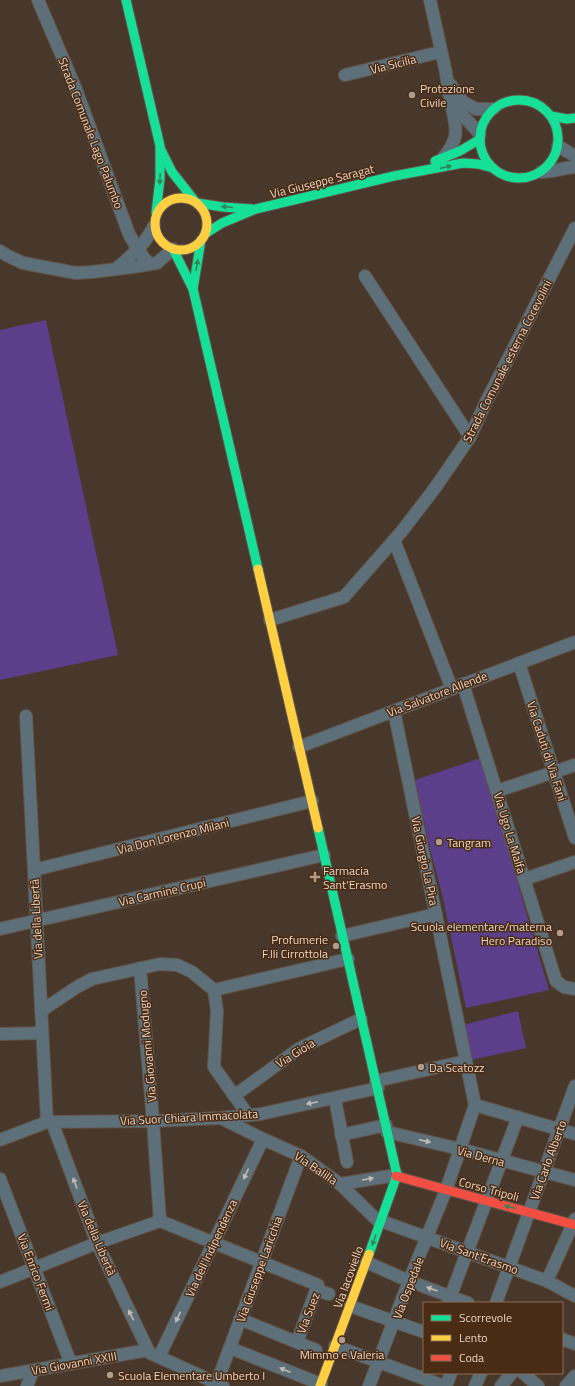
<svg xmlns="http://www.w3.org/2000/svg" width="575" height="1386" font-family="'Titillium Web',sans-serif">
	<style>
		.green { fill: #5c3f8b }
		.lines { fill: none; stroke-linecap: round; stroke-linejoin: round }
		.street-casing { stroke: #625449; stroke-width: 14 }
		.fast-casing { stroke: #625449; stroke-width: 11 }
		.slow-casing { stroke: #625449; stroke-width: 11 }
		.jam-casing { stroke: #625449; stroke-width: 11 }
		.street { stroke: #5d6f78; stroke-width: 12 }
		.fast { stroke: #16e098; stroke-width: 9 }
		.slow { stroke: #ffcf43; stroke-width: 9 }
		.jam { stroke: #f24e42; stroke-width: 9 }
		.oneway { fill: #308656 }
		.oneway2 { fill: #c4bab2 }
		.poi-dot { fill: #af9c8f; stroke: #4a2b13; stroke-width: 1.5 }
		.labels { text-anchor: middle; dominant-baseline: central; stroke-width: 3; stroke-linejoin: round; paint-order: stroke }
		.street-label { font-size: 12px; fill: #e7d3c5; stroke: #4a2b13 }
		.poi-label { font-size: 12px; fill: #e7d3c5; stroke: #4a2b13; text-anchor: start }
	</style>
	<rect width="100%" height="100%" fill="#48372b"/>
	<g class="green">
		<polygon points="46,320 118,655 0,680 0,330"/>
		<polygon points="481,758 549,990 466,1008 442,894 431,853 415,780"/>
		<polygon points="518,1011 526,1048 471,1060 463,1025"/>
	</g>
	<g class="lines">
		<defs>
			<g id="street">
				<polyline points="38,0 75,87 129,234 138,250 149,264"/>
				<polyline points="430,0 446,73 449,94 456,108 480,134"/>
				<polyline points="345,75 440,52"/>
				<polyline points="451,85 463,102 476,109 493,109"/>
				<polyline points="558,146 575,156"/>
				<path d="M443,158C461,137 456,128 451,103"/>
				<path d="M541,172C553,172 563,168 575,167"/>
				<polyline points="0,251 8,256 23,263 76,273 92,272 133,267 157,263 173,249"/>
				<path d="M116,269C133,254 144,246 154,226"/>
				<polyline points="365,276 470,437"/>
				<polyline points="394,540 452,689"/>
				<polyline points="270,620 344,597 402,531 435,488 470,437 485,404 575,228"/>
				<polyline points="519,663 575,838"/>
				<polyline points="463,684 556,981 564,987 575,989"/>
				<polyline points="394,711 475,1105"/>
				<polyline points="26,716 47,1122"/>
				<polyline points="299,747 575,642"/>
				<polyline points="497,791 575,765"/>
				<polyline points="34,870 312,801"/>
				<polyline points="525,879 575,862"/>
				<polyline points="0,929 324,855"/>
				<polyline points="342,936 436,914"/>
				<polyline points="140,968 153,1121 160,1221"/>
				<polyline points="214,990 348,959"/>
				<polyline points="41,1011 77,987 92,979 160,964 177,965 192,972 214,990 217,1011 214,1067 248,1115"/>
				<polyline points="0,1034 42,1033"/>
				<polyline points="376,1081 466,1061"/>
				<polyline points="234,1096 300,1048 361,1019"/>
				<polyline points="335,1099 347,1162"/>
				<polyline points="475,1105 575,1134"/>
				<polyline points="221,1118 263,1139 301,1156 340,1184 380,1223"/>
				<polyline points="52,1122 97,1243 148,1350 150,1353 223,1386"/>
				<polyline points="387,1132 460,1149 575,1180"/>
				<polyline points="341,1135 386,1125"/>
				<polyline points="0,1140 47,1122 153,1121 220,1118 261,1114 378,1088"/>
				<polyline points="0,1179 71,1364"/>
				<polyline points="340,1184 397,1175"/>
				<polyline points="160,1221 318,1285 297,1342"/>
				<polyline points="381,1221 547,1281 575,1296"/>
				<polyline points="366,1262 409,1281 468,1303"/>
				<polyline points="547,1281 575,1219"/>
				<polyline points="0,1282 97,1243 160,1221"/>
				<polyline points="316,1290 329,1294"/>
				<polyline points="448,1303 518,1117"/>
				<polyline points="496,1303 575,1086"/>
				<polyline points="350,1306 424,1332"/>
				<polyline points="240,1319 316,1350"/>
				<polyline points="562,1339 575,1344"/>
				<polyline points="335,1346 444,1386"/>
				<polyline points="230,1348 321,1384"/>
				<polyline points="159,1357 263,1139"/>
				<polyline points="523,1373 538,1386"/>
				<polyline points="0,1376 148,1350"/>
				<polyline points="217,1382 301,1156"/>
				<polyline points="27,1386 33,1371"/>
				<polyline points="369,1386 409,1281 446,1190 475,1105"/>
				<polyline points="446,1386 451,1373"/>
				<polyline points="475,1386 481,1373"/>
				<polyline points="501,1386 512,1373"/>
				<polyline points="566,1386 575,1376"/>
			</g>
			<g id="fast">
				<polyline points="126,0 160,146 160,179 156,213"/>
				<circle cx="519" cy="139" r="39"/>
				<polyline points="551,116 567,119 575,118"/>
				<polyline points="161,150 172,172 194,200"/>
				<polyline points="435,161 460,151 480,139"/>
				<polyline points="197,203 223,207 252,209"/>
				<polyline points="205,234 222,223 256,209 394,176 463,163 478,164 493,168"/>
				<polyline points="173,249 193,289 258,569"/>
				<polyline points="193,289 201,240"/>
				<polyline points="318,828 397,1175 369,1254"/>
			</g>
			<g id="slow">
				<circle cx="181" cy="224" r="26"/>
				<polyline points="258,569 318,828"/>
				<polyline points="320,1386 369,1254"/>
			</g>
			<polyline id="jam" points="396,1176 575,1225"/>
		</defs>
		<use href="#street" class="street-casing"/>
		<use href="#fast" class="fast-casing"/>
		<use href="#slow" class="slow-casing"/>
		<use href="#jam" class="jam-casing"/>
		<use href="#street" class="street"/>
		<use href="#fast" class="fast"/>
		<use href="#slow" class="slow"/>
		<use href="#jam" class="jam"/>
	</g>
	<defs><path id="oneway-solid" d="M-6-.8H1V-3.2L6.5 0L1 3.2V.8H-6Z"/></defs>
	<g class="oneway">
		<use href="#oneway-solid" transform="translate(446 167) rotate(-13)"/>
		<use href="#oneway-solid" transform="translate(160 179) rotate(93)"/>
		<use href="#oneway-solid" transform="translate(227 207) rotate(-175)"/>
		<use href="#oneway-solid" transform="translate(197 265) rotate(-80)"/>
		<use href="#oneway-solid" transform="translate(510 1207) rotate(-165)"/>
		<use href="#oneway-solid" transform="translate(374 1240) rotate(109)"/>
	</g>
	<g class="oneway2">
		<use href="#oneway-solid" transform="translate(312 1103) rotate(168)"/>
		<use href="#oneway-solid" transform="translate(425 1141) rotate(13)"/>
		<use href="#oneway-solid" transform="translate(246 1174) rotate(115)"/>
		<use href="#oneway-solid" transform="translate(368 1179) rotate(-10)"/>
		<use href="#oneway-solid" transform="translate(75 1183) rotate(-110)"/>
		<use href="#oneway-solid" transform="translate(432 1289) rotate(-160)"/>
		<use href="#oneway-solid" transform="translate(131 1315) rotate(-116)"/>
		<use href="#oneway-solid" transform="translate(178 1317) rotate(115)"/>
		<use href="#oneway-solid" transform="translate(285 1370) rotate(-158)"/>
	</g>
	<g class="poi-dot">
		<circle cx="412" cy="95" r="4"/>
		<circle cx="439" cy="842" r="4"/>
		<path d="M313 871h4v4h4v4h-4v4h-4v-4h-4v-4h4z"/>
		<circle cx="560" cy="933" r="4"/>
		<circle cx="336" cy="946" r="4"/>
		<circle cx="421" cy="1067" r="4"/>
		<circle cx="342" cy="1340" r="4"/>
		<circle cx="110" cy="1375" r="4"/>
	</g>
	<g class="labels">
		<g class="street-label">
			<text transform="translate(393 64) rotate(-14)">Via Sicilia</text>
			<text transform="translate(91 133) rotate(69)">Strada Comunale Lago Palumbo</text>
			<text transform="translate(322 181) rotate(-14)">Via Giuseppe Saragat</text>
			<text transform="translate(507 361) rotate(-63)">Strada Comunale esterna Cocevolini</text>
			<text transform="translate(437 694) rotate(-21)">Via Salvatore Allende</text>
			<text transform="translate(547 751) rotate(72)">Via Caduti di Via Fani</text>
			<text transform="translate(510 833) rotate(73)">Via Ugo La Malfa</text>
			<text transform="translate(173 836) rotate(-14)">Via Don Lorenzo Milani</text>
			<text transform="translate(425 861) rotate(78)">Via Giorgio La Pira</text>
			<text transform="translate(162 892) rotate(-13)">Via Carmine Crupi</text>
			<text transform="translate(36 919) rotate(-93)">Via della Libertà</text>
			<text transform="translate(147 1046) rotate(-95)">Via Giovanni Modugno</text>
			<text transform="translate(295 1053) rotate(-32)">Via Gioia</text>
			<text transform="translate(189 1117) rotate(-3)">Via Suor Chiara Immacolata</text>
			<text transform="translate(481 1156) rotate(15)">Via Derna</text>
			<text transform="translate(548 1160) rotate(-70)">Via Carlo Alberto</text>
			<text transform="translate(316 1168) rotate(34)">Via Balilla</text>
			<text transform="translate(489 1189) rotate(15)">Corso Tripoli</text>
			<text transform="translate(97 1238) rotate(67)">Via della Libertà</text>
			<text transform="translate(211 1248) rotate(-65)">Via dell'Indipendenza</text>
			<text transform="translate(479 1256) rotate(20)">Via Sant'Erasmo</text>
			<text transform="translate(259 1269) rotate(-70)">Via Giuseppe Laricchia</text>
			<text transform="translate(36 1272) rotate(69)">Via Enrico Fermi</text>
			<text transform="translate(348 1277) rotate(-70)">Via Iacoviello</text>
			<text transform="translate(408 1288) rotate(-69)">Via Ospedale</text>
			<text transform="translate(308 1313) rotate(-69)">Via Suez</text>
			<text transform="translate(74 1363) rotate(-10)">Via Giovanni XXIII</text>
		</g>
		<g class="poi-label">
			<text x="420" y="88">Protezione<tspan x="420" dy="14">Civile</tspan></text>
			<text x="447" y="842">Tangram</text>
			<text x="323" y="870">Farmacia<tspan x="323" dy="14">Sant'Erasmo</tspan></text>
			<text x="552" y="926" text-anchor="end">Scuola elementare/materna<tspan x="552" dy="14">Hero Paradiso</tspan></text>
			<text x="328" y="939" text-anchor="end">Profumerie<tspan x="328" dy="14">F.lli Cirrottola</tspan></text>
			<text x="429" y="1067">Da Scatozz</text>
			<text x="342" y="1354" text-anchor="middle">Mimmo e Valeria</text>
			<text x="118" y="1375">Scuola Elementare Umberto I</text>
		</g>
	</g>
	<rect x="423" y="1302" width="140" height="72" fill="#4a2b13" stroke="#896e5a"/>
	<rect x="431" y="1315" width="20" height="6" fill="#16e098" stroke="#896e5a"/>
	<text x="459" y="1322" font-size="12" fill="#e7d3c5">Scorrevole</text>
	<rect x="431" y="1335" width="20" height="6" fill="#ffcf43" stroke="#896e5a"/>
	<text x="459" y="1342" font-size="12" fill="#e7d3c5">Lento</text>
	<rect x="431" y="1355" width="20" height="6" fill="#f24e42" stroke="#896e5a"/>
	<text x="459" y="1362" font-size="12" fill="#e7d3c5">Coda</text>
</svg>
